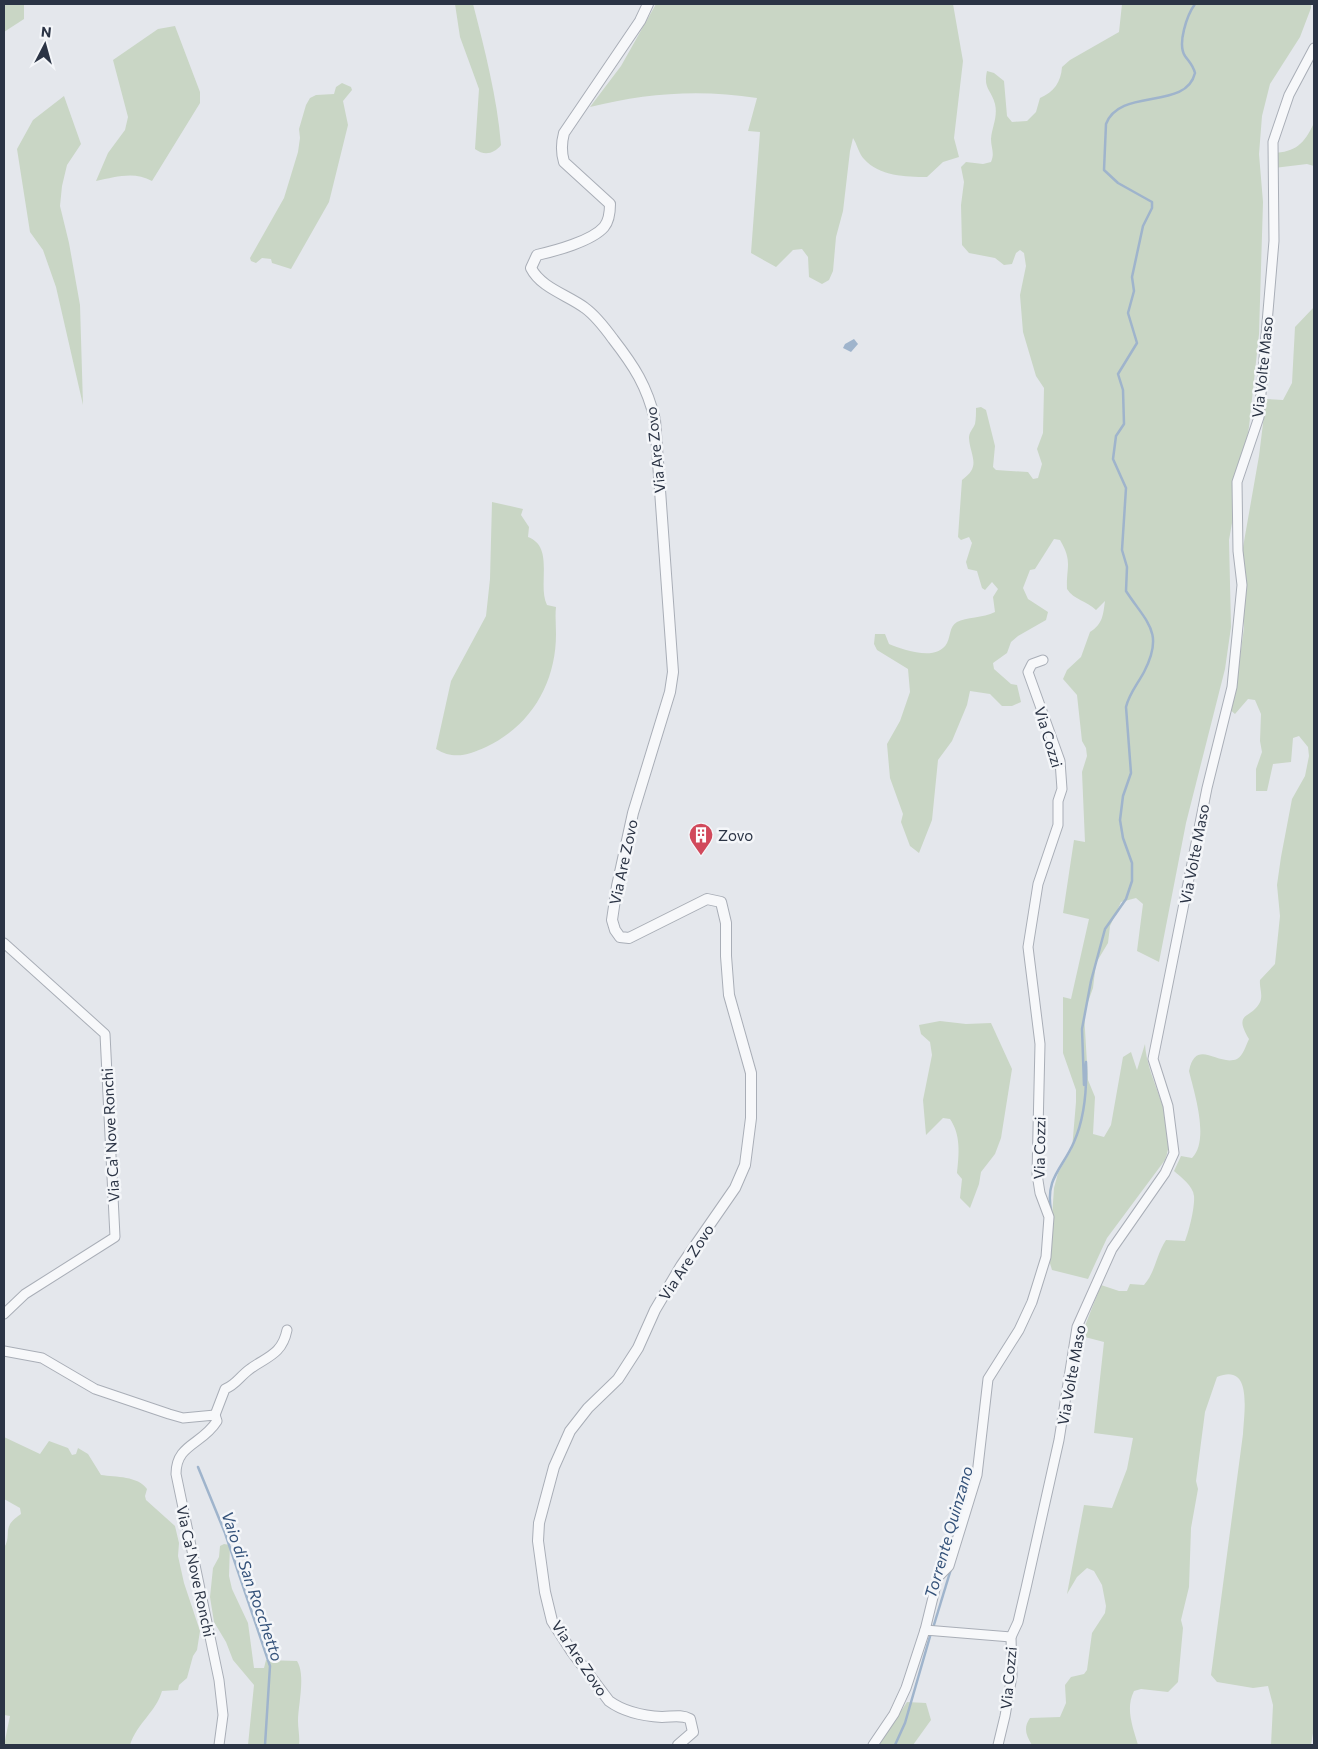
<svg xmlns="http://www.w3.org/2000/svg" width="1318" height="1749" font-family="Commissioner,sans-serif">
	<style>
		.green { fill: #c9d6c5 }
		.water { fill: #9fb4cc }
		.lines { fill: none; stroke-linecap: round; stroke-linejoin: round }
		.stream { stroke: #9fb4cc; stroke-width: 2.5 }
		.minor-casing { stroke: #a9aeb7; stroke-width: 11 }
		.tertiary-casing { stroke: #a9aeb7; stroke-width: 12 }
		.minor { stroke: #f7f8fa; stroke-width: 9 }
		.tertiary { stroke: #f7f8fa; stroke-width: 10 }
		.labels { text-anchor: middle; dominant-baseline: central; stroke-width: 5; stroke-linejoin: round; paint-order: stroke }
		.street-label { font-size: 15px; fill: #2b3445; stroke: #f4f6f9 }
		.poi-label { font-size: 15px; fill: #2b3445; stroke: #f4f6f9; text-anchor: start }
		.water-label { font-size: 16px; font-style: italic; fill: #34527a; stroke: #f4f6f9 }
	</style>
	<rect width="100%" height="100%" fill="#e4e7ec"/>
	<g class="green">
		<polygon points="4,4 24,4 24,19 4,32"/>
		<path d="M455,4H473C485,51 497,97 501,145C494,154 484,156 475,149L479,89L460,37Z"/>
		<path d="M656,4H953L963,61L954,138L959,157L943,162L927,177C906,177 879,176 864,159C859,154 857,144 853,138L850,151L843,211L836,237L833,271L829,280L822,284L809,277L808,257L802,249L793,250L776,267L751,253L760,132L748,131L757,98C700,89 645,93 590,107L621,66Z"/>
		<path d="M1122,4H1311V8L1300,37L1270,84L1262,116L1259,154L1263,202L1259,334L1249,427L1229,540L1231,627L1225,669L1186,823L1159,962L1137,951L1143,904L1136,898L1121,902L1110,926L1108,943L1096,963L1093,988L1084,1013L1088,1080L1095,1097L1093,1134L1104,1137L1111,1125L1123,1057L1131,1052L1137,1070L1145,1044C1147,1082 1180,1122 1165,1160L1107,1238L1088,1279L1052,1270L1049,1260L1054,1188L1058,1173L1072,1149L1076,1102V1090L1063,1053V997L1071,999L1089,919L1063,913L1074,840L1085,842L1082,772L1087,756L1086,748L1082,741L1077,695L1063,679L1067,670L1081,657L1090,632C1103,624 1103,615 1105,601L1096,610C1087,601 1074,600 1067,589C1066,567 1073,562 1060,540L1054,539L1035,569L1030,570L1023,588L1028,599L1048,612L1046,620L1018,636L1011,642L1007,653L993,663L994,669L1011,684L1017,685L1021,702L1012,706H1002L990,694L970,691L967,705L952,741L938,760L932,820L919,853L910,846L901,822L903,814L890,778L887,744L900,721L910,692L908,669L877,650L874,644L875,634H885L889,644C904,650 937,662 947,643C951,635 949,627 957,622C966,617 983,618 995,612L993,597L998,589L992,582L985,590L982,588L977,571L968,569L966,562L972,543L969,537L961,540L958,537L962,480C982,466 970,456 969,438C969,432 973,429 975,424C976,419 976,413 976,408L981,407L986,410L995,446L993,467L996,470L1028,472L1033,479L1038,478L1042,464L1037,449L1043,433L1044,388L1036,376L1023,332L1020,295L1026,266L1024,253L1020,250L1016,253L1012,264L1004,265L995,258L969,253L962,245L961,205L964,182L961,167L966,162L983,164L991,162C995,153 991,148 991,139C992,127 998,117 995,104C991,89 983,89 987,71L994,73L1004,81L1007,116L1012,122L1027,121L1036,112L1040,98C1054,92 1061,82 1062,67L1070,60L1119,32Z"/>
		<path d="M175,26L200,92V103L152,181C134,171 116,177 96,181L108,153L125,130L128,117L113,60L158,29Z"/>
		<polygon points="342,83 351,87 352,90 343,101 348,125 329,202 291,269 272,263 271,259 262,258 256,263 251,261 250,258 284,198 298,152 300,138 299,129 306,105 310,98 316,95 334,94 336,87"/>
		<polygon points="64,96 81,144 67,165 62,186 60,206 69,243 80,305 83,405 56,287 43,250 30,232 17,149 33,120"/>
		<path d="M1314,123V166L1307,164L1274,168L1273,153C1296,152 1304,144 1314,123Z"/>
		<path d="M1314,307V1727L1311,1745H1271L1273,1705L1268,1686L1253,1688L1217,1682L1211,1675L1243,1434C1244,1412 1253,1362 1217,1377L1205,1412L1196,1481L1198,1489L1191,1528L1189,1587L1181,1620L1183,1628L1178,1682L1168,1692L1141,1689L1134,1691C1125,1709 1133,1727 1138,1745H1032C1026,1735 1023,1728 1030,1718L1060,1717L1066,1703L1065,1685L1071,1677L1084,1674L1087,1670L1092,1633L1105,1613L1106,1606L1102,1585L1094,1571L1087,1568L1077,1577L1067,1594L1084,1505L1112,1508L1127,1469L1133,1438L1094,1433L1104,1342L1081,1336L1101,1285L1119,1291H1127L1130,1284L1144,1285C1156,1271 1156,1255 1166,1240L1185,1241C1189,1231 1195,1207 1194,1196C1193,1186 1181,1177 1174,1171L1181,1156L1192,1158C1210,1140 1194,1092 1189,1071C1196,1037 1218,1067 1237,1059C1243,1056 1246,1045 1249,1039C1233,1012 1250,1019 1259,1004C1264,996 1259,988 1260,980L1275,964L1280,916L1277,885L1281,857L1292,799L1305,776L1309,756L1308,747L1299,736L1293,738L1291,762L1273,764L1267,791H1256V769L1262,752L1260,741L1261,714L1255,700L1248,699L1235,714L1228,708L1238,671L1244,628L1242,553L1259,456L1266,399L1283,400L1292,383L1295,327Z"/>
		<path d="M492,502L523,509L521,515L529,527L528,537C555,547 537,585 547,605L556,607C555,616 556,625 556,634C556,683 531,726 486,747C468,755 454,760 436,749L451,681L486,616L490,579Z"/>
		<path d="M940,1021L966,1024L991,1023L1012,1069L1001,1138L995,1154L981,1172L979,1184L970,1208L960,1198L962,1179L957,1173C959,1154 961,1135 950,1119L943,1118L926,1135L923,1100L932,1055L930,1042L921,1034L919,1025Z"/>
		<path d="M4,1437L40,1454L49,1441L68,1448L72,1455L76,1454L78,1448L88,1454L101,1475C116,1477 138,1476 147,1489L145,1496L146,1500L175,1526L179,1543L178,1556L184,1583L200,1631L197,1650L193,1656L187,1678L179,1685L178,1690L162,1691C156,1712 137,1723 130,1745H4L10,1716L4,1715V1548C13,1533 0,1528 21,1514L20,1508L4,1499Z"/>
		<path d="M224,1544L230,1545L229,1576L232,1589L248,1623L254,1668H264L266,1660L297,1661C306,1675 298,1705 298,1721C298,1729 300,1737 299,1745H248L254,1685L233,1660L226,1642L214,1622L210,1597L213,1568L219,1557L220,1546Z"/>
		<polygon points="907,1702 926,1703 931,1720 913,1745 879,1745"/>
	</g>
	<polygon class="water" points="854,339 858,344 851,352 843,348 845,344"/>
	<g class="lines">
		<g class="stream">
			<path d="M1051,1210C1045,1178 1063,1168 1074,1142C1085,1117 1087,1090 1086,1062L1084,1085L1082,1029L1091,981L1105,929L1126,899L1132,881V863L1123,838L1120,820L1123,796L1131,773L1126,707C1129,694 1137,685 1144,672C1165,632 1146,622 1126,591L1127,567L1122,550L1126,488L1113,459L1116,436L1124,424L1123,390L1118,374L1137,343L1128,313L1134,291L1132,277L1143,226L1152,208V202L1118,183L1104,170L1106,124C1120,87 1186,111 1195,73C1193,65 1190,63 1185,56C1177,44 1187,15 1195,4"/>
			<polyline points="198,1467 225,1533 270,1666 265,1745"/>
			<polyline points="933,1628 951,1569"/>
			<polyline points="895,1745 905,1723 931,1633"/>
		</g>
		<defs>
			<g id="minor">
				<polyline points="4,943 105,1034 115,1237 25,1294 4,1314"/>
				<path d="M4,1351L42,1358L95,1389L169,1414L183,1418L215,1415L217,1421C202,1445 176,1444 176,1474L219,1680L223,1715L219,1745"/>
				<path d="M215,1415L225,1389C236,1385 240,1376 250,1369C266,1357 282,1355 287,1330"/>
				<polyline points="925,1630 938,1577 949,1566 977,1475 988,1379 1019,1330 1032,1302 1046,1257 1049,1217 1040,1193 1037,1174 1040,1044 1028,947 1038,884 1058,825 1058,801 1062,789 1060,761 1028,672 1032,664 1043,660"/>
				<polyline points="873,1745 894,1714 906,1688 925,1630 1011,1637"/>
				<polyline points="998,1745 1005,1716 1012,1676 1011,1637 1018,1622 1026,1588 1059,1440 1077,1327 1112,1249 1165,1173 1174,1153 1168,1106 1153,1059 1207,788 1232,687 1242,585 1238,551 1237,482 1259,417 1274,241 1273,142 1289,95 1314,48"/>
			</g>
			<path id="tertiary" d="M648,4L640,21L564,133C561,144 561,152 564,162L610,204C610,212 609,221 604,227C592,241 555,251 537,255L531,268C541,288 568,295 585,308C596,316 605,328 613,339C634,366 647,386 655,420L673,672L670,692L633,813L617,886L612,920L615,930L620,937L629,938L707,899L721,902L726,923V956L729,995L751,1073V1118L745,1165L735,1188L681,1266L655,1310L638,1348L618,1379L588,1408L570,1431L554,1467L539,1523L538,1541L545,1592L552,1621L572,1652L609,1701C624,1712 644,1716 662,1717C672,1717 681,1714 690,1719L693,1732L678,1745"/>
		</defs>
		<use href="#minor" class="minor-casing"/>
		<use href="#tertiary" class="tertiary-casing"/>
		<use href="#minor" class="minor"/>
		<use href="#tertiary" class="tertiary"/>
	</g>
	<defs>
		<symbol id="building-pin" viewBox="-11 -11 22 30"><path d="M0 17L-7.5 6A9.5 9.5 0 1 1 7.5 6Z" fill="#d1495b" stroke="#f4f6f9"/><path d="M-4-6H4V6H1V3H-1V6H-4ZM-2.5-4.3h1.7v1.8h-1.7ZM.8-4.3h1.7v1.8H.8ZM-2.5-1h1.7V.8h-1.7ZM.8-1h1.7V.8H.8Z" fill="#fff"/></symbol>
	</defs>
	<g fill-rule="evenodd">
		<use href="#building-pin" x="687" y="821" width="28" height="38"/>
	</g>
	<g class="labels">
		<g class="street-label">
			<text transform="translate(1262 367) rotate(-84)">Via Volte Maso</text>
			<text transform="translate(655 450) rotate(-96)">Via Are Zovo</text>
			<text transform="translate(1049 737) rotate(73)">Via Cozzi</text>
			<text transform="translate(1194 854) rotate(-79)">Via Volte Maso</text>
			<text transform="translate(623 862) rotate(-78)">Via Are Zovo</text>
			<text transform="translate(110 1135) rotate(-93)">Via Ca' Nove Ronchi</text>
			<text transform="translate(1039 1148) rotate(-89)">Via Cozzi</text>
			<text transform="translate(686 1262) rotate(-57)">Via Are Zovo</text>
			<text transform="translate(1071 1375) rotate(-80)">Via Volte Maso</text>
			<text transform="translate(196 1571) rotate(78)">Via Ca' Nove Ronchi</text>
			<text transform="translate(580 1658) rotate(56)">Via Are Zovo</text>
			<text transform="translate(1008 1678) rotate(-85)">Via Cozzi</text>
		</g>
		<g class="poi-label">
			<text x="718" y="835">Zovo</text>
		</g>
		<g class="water-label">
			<text transform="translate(948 1532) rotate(-74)">Torrente Quinzano</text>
			<text transform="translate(253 1586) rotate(71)">Vaio di San Rocchetto</text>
		</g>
	</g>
	<rect width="1318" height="1749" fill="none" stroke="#2b3445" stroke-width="10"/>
	<g transform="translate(45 45) rotate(6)" stroke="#f4f6f9" stroke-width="4" paint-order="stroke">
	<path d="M0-4L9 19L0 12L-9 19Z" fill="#2b3445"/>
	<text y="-8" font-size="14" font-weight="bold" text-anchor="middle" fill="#2b3445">N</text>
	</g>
</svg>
